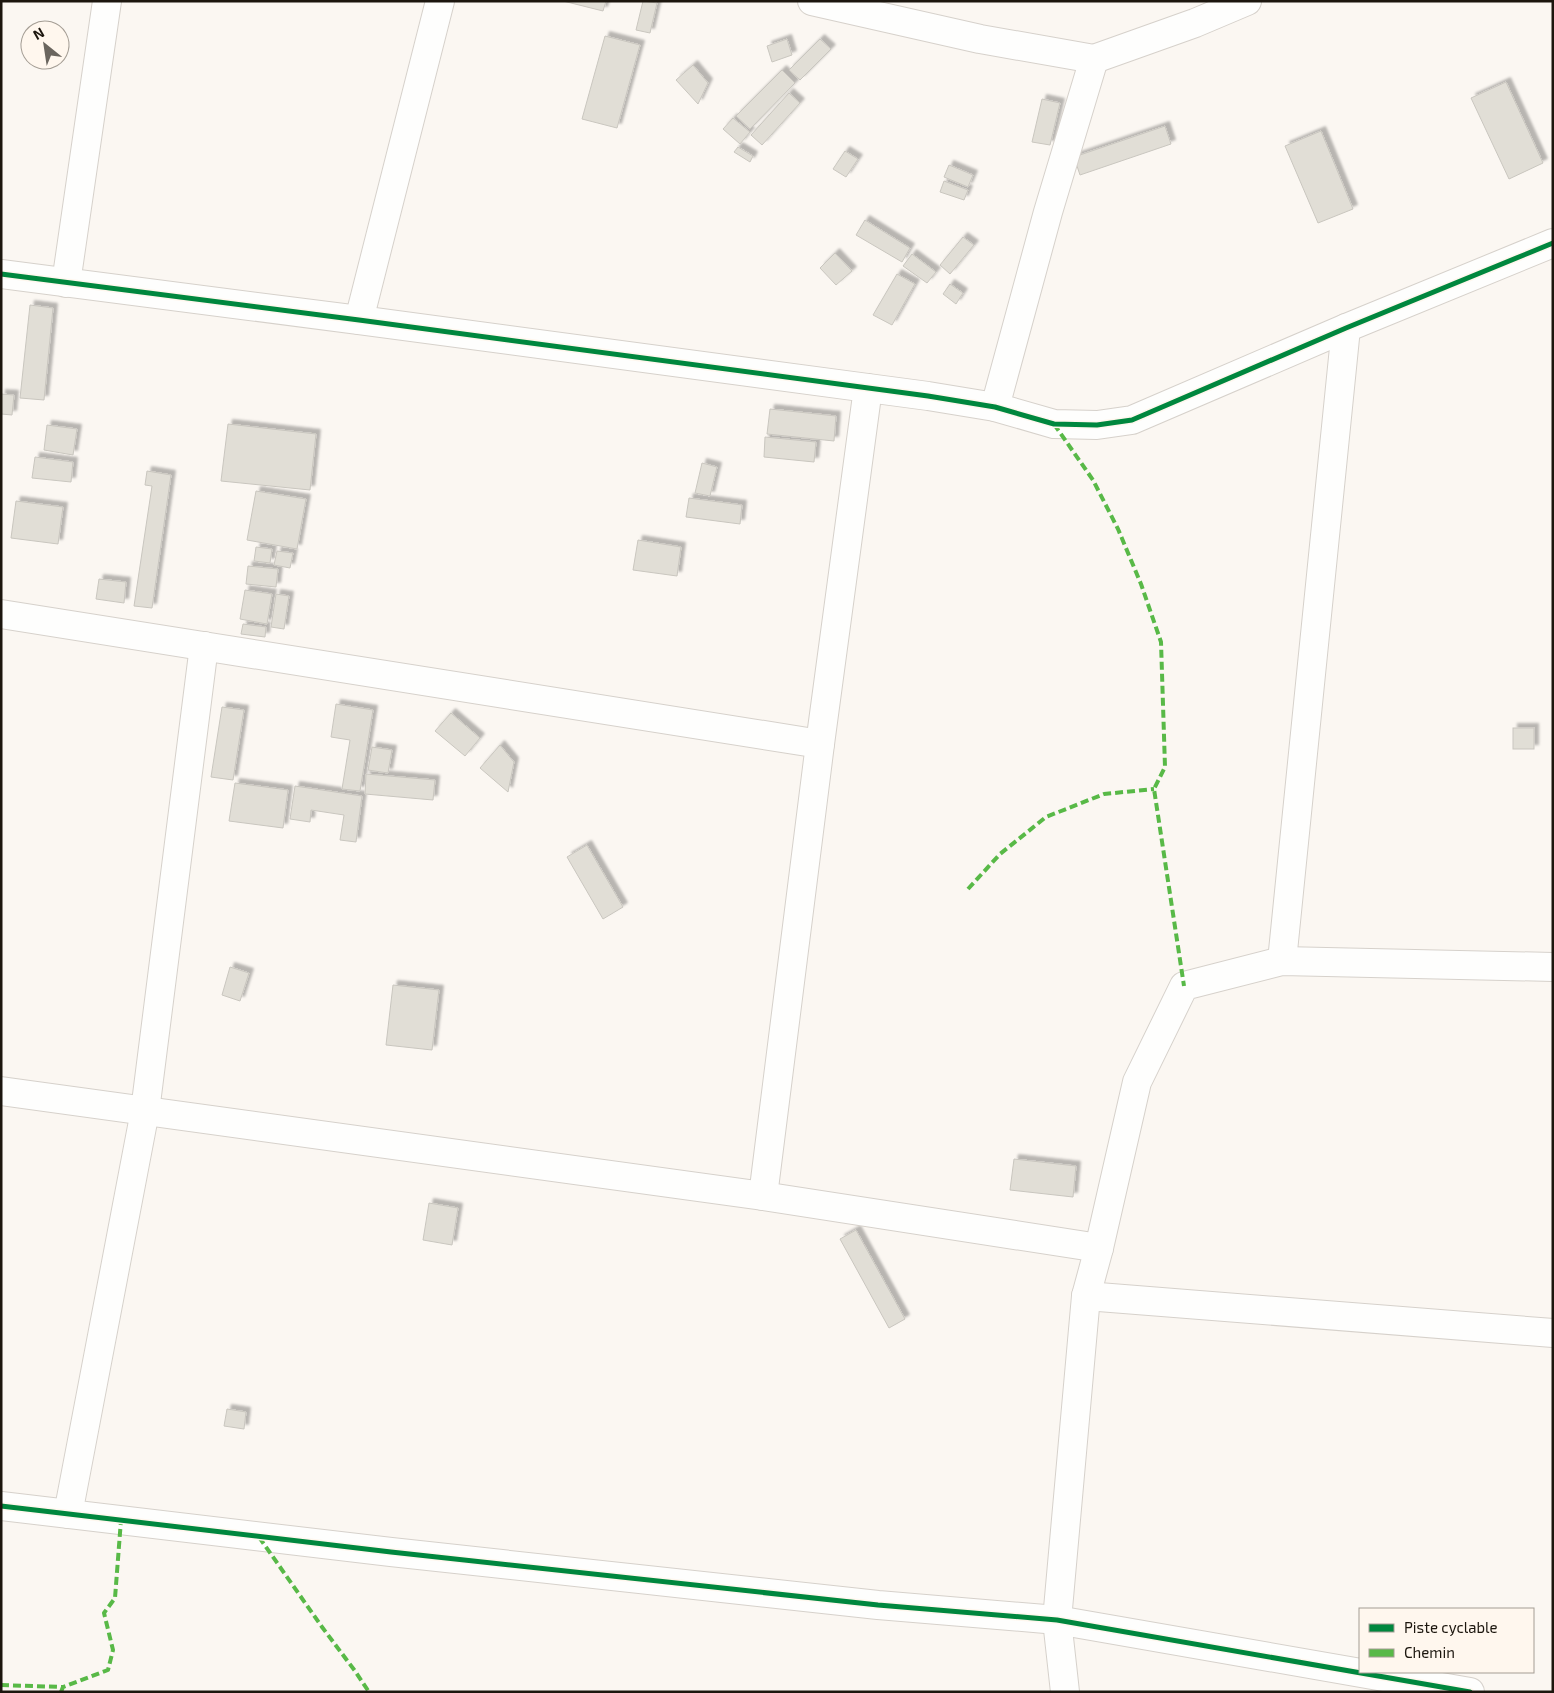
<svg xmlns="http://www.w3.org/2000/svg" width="1554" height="1693" font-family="'Exo 2',sans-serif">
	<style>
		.building { fill: #e1ded6; stroke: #c9c6bf; filter: url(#shadow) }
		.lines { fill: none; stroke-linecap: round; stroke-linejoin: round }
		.street-casing { stroke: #d6d1cb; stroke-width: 30 }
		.street { stroke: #fefefd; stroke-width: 28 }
		.quiet { stroke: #58b947; stroke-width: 4; stroke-dasharray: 8 4; stroke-linecap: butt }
		.cycleway-casing { stroke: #fff7ee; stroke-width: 8 }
		.cycleway { stroke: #00873e; stroke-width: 5 }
	</style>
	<defs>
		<filter id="shadow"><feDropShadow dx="4.5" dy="-4.5" stdDeviation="1" flood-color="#0004"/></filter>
	</defs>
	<rect width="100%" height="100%" fill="#fbf7f2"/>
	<g class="building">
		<polygon points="563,1 606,1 603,11"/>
		<polygon points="643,1 657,3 650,33 636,30"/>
		<polygon points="605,36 640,45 617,128 582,119"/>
		<polygon points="787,39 792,55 772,62 767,46"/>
		<polygon points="820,39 831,49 800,80 789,70"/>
		<polygon points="693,65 708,83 698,104 676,80"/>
		<polygon points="782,70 795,83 750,129 736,116"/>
		<polygon points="1506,82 1543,163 1509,179 1471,98"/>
		<polygon points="789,93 800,103 762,145 751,135"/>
		<polygon points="1042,99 1060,103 1050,145 1032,142"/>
		<polygon points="733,118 750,132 740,144 723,129"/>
		<polygon points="1165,126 1171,144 1080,175 1074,157"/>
		<polygon points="1321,131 1353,209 1318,223 1285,146"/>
		<polygon points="738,147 753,156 750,162 734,152"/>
		<polygon points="845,151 858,159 846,177 833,169"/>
		<polygon points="949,165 973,175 968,187 944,177"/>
		<polygon points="944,181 968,190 964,200 940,192"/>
		<polygon points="865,220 910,248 902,262 856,235"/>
		<polygon points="963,237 974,245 950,274 940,265"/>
		<polygon points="835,253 852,271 836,285 820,268"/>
		<polygon points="912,254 936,272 927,283 903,266"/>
		<polygon points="897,274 915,284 892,325 873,315"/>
		<polygon points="950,284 963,293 956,304 943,294"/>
		<polygon points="30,305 53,308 44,400 20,398"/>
		<polygon points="1,394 14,395 12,415 1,414"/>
		<polygon points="770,409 836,416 834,441 767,434"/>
		<polygon points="228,424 316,434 310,490 221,481"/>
		<polygon points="47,425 77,429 73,455 44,450"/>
		<polygon points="765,437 816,442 814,462 764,457"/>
		<polygon points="35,457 73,462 71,482 32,478"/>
		<polygon points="702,463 717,467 710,496 695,493"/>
		<polygon points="147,471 171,475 152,608 134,606 152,486 145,485"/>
		<polygon points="256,491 306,499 297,549 247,540"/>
		<polygon points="689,498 742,505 740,524 686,517"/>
		<polygon points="16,501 63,507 58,544 11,538"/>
		<polygon points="638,540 681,547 677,576 633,570"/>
		<polygon points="256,547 272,549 270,563 254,561"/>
		<polygon points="277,551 293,553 290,568 274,565"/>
		<polygon points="248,566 278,569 276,587 246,584"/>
		<polygon points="99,579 126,582 124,603 96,599"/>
		<polygon points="245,590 272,594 267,624 240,619"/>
		<polygon points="276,594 289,596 284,629 271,627"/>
		<polygon points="243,624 266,627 265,637 241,634"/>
		<polygon points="336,704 373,710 360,791 342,789 350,740 331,737"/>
		<polygon points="222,707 244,710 233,780 211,777"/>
		<polygon points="451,713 480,738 465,756 435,731"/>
		<rect x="1513" y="728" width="21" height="21"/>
		<polygon points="500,745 514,762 508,792 480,768"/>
		<polygon points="372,747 392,750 388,773 368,770"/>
		<polygon points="366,774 435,780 433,800 365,794"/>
		<polygon points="235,783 288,790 283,828 229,821"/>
		<polygon points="295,786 362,796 356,842 340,840 344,815 311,810 310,822 290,819"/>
		<polygon points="587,845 623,907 603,919 567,857"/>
		<polygon points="230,967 249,973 240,1001 222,995"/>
		<polygon points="393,985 439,990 432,1050 386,1045"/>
		<polygon points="1014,1159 1076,1166 1073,1197 1010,1190"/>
		<polygon points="429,1203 458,1208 452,1245 423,1240"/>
		<polygon points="856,1230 905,1319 889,1328 840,1239"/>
		<polygon points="227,1409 246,1412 244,1429 224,1426"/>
	</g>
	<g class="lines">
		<defs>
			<g id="street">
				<polyline points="812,1 980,39 1094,59 1195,23 1247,1"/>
				<polyline points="1,274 359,320 928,396 995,407 1054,424 1097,425 1132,420 1346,328 1553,243"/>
				<polyline points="66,283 107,1"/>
				<polyline points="359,320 440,1"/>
				<polyline points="995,407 1048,212 1094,59"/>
				<polyline points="1,614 820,744"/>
				<polyline points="1282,961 1346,328"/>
				<polyline points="1,1091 763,1196 1099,1248"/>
				<polyline points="763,1196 820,744 868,388"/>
				<polyline points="1086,1296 1553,1333"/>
				<polyline points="1,1506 391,1552 878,1605 1057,1620 1470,1692"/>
				<polyline points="68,1514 145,1111 204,646"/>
				<polyline points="1065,1692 1057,1620 1086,1296 1099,1248 1137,1082 1184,986 1282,961 1553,967"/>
			</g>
		</defs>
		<use href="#street" class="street-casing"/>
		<use href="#street" class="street"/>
		<g class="quiet">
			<polyline points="1054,424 1093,480 1118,529 1141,584 1161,642 1165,767 1154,789 1184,986"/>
			<polyline points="968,889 1000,854 1046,817 1104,794 1154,789"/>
			<polyline points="259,1537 322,1627 355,1671 369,1692"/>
			<polyline points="1,1685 63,1687"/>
			<polyline points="61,1692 63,1687 108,1670 113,1650 104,1613 115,1598 121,1520"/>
		</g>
		<defs>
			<g id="cycleway">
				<polyline points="1,274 359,320 928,396 995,407 1054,424 1097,425 1132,420 1346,328 1553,243"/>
				<polyline points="1,1506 391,1552 878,1605 1057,1620 1470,1692"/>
			</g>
		</defs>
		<use href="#cycleway" class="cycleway-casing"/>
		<use href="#cycleway" class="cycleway"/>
	</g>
	<rect width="1554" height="1693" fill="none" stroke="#1c160e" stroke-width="5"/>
	<rect x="1359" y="1608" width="175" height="65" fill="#fff7ee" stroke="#a49d94"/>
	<rect x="1369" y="1624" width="25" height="8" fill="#00873e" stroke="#a49d94"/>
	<text x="1404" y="1633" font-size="15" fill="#1c160e">Piste cyclable</text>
	<rect x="1369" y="1649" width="25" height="8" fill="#58b947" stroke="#a49d94"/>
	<text x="1404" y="1658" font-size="15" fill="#1c160e">Chemin</text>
	<g transform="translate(45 45) rotate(330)"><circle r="24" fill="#fff7ee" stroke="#a49d94"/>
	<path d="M0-4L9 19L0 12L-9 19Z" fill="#6a655e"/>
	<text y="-8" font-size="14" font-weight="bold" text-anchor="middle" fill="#1c160e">N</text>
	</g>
</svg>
